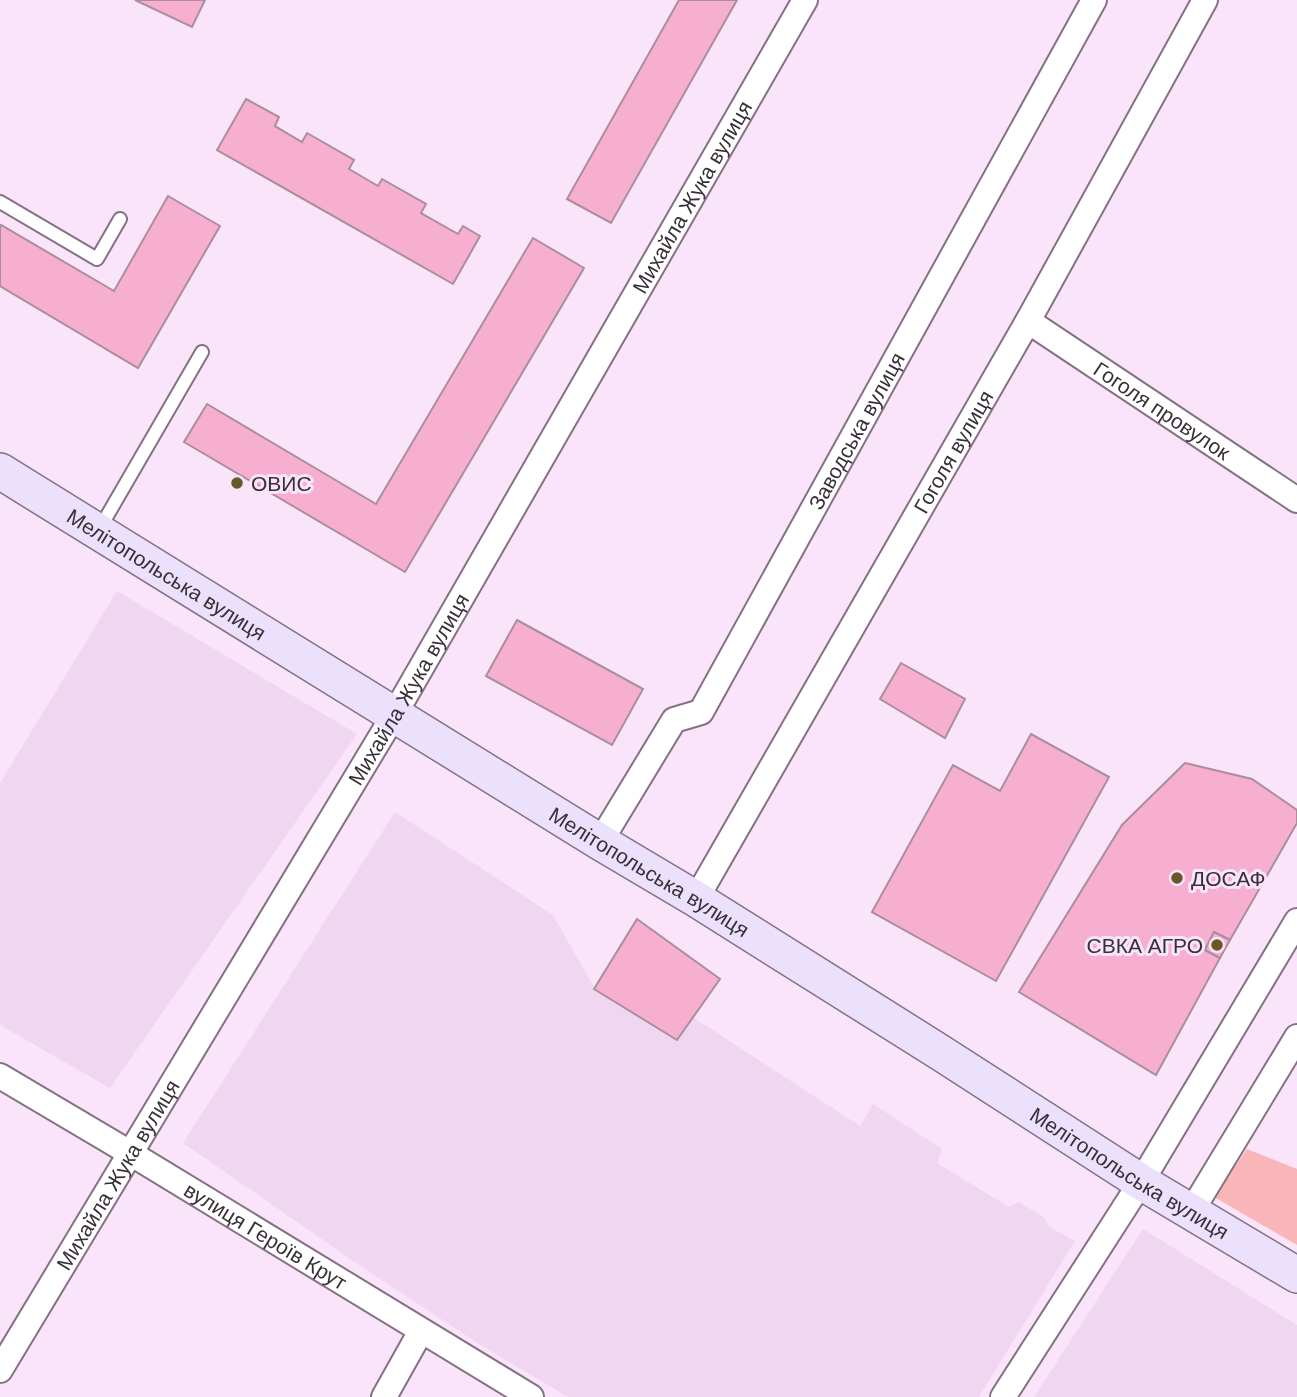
<svg xmlns="http://www.w3.org/2000/svg" width="1297" height="1397" font-family="Helvetica,sans-serif">
	<style>
		.built { fill: #f1d6f2 }
		.green { fill: #fab5b9 }
		.building { fill: #f7afd0; stroke: #aa8e9b; stroke-width: 2 }
		.lines { fill: none; stroke-linecap: round; stroke-linejoin: round }
		.lane-casing { stroke: #847185; stroke-width: 16 }
		.street-casing { stroke: #847185; stroke-width: 28 }
		.secondary-casing { stroke: #847185; stroke-width: 38 }
		.lane { stroke: #fff; stroke-width: 12 }
		.street { stroke: #fff; stroke-width: 24 }
		.secondary { stroke: #ebe1fc; stroke-width: 35 }
		.poi-dot { fill: #6b5827; stroke: #fae4fa; stroke-width: 2.5 }
		.labels { text-anchor: middle; dominant-baseline: central; stroke-width: 6; stroke-linejoin: round; paint-order: stroke }
		.street-label { font-size: 21px; fill: #383038; stroke: #fae4fa }
		.poi-label { font-size: 21px; fill: #383038; stroke: #fae4fa; text-anchor: start }
	</style>
	<rect width="100%" height="100%" fill="#fae4fa"/>
	<g class="built">
		<polygon points="117,591 357,734 110,1088 0,1025 0,783"/>
		<polygon points="395,812 553,915 595,989 677,1040 694,1018 860,1126 873,1104 942,1149 937,1163 1009,1207 1019,1202 1045,1218 1048,1226 1075,1241 979,1397 568,1397 479,1344 359,1265 183,1143"/>
		<polygon points="1143,1229 1297,1325 1297,1397 1034,1397"/>
	</g>
	<polygon class="green" points="1247,1149 1297,1169 1297,1245 1214,1197"/>
	<g class="building">
		<polygon points="135,0 205,0 192,27"/>
		<polygon points="679,0 737,0 611,223 567,199"/>
		<polygon points="246,99 279,117 275,126 302,142 307,133 354,160 349,169 378,186 382,179 426,204 421,213 458,234 463,226 480,236 453,284 217,150"/>
		<polygon points="168,196 220,226 138,368 0,286 0,227 1,225 114,291"/>
		<polygon points="533,238 584,268 405,572 184,442 207,404 376,504"/>
		<polygon points="517,620 643,689 612,745 486,676"/>
		<polygon points="901,663 965,699 945,738 880,699"/>
		<polygon points="1031,734 1109,777 996,981 872,912 953,765 1000,791"/>
		<polygon points="1185,763 1252,779 1297,810 1297,823 1230,940 1214,932 1205,950 1220,958 1156,1075 1019,992 1122,825"/>
		<polygon points="637,919 720,979 677,1040 594,989"/>
		<polygon points="1214,932 1230,940 1220,958 1205,950"/>
	</g>
	<g class="lines">
		<defs>
			<g id="lane">
				<polyline points="0,202 97,259 120,219"/>
				<polyline points="100,528 202,352"/>
			</g>
			<g id="street">
				<path id="s1" d="M1028,321L1297,500"/>
				<path id="s2" d="M600,842L674,720L701,712L1094,0"/>
				<path id="s3" d="M696,899L1028,321L1205,0"/>
				<path id="s4" d="M0,1076L130,1153L531,1397"/>
				<polyline points="1191,1212 1297,1037"/>
				<path id="s5" d="M0,1370L394,715L805,0"/>
				<polyline points="384,1397 421,1331"/>
				<polyline points="1003,1397 1141,1182 1297,921"/>
			</g>
			<g id="secondary">
				<path id="s6" d="M0,471L600,842L696,899L941,1053L1141,1182L1297,1275"/>
			</g>
		</defs>
		<use href="#lane" class="lane-casing"/>
		<use href="#street" class="street-casing"/>
		<use href="#secondary" class="secondary-casing"/>
		<use href="#lane" class="lane"/>
		<use href="#street" class="street"/>
		<use href="#secondary" class="secondary"/>
	</g>
	<g class="poi-dot">
		<circle cx="237" cy="483" r="7"/>
		<circle cx="1177" cy="878" r="7"/>
		<circle cx="1217" cy="945" r="7"/>
	</g>
	<g class="labels">
		<g class="street-label">
			<text stroke="none"><textPath href="#s5" startOffset="1362">Михайла Жука вулиця</textPath></text>
			<text stroke="none"><textPath href="#s1" startOffset="161">Гоголя провулок</textPath></text>
			<text stroke="none"><textPath href="#s2" startOffset="492">Заводська вулиця</textPath></text>
			<text stroke="none"><textPath href="#s3" startOffset="516">Гоголя вулиця</textPath></text>
			<text stroke="none"><textPath href="#s6" startOffset="196">Мелітопольська вулиця</textPath></text>
			<text stroke="none"><textPath href="#s5" startOffset="794">Михайла Жука вулиця</textPath></text>
			<text stroke="none"><textPath href="#s6" startOffset="763">Мелітопольська вулиця</textPath></text>
			<text stroke="none"><textPath href="#s6" startOffset="1330">Мелітопольська вулиця</textPath></text>
			<text stroke="none"><textPath href="#s5" startOffset="228">Михайла Жука вулиця</textPath></text>
			<text stroke="none"><textPath href="#s4" startOffset="310">вулиця Героїв Крут</textPath></text>
		</g>
		<g class="poi-label">
			<text x="251" y="483">ОВИС</text>
			<text x="1191" y="878">ДОСАФ</text>
			<text x="1203" y="945" text-anchor="end">СВКА АГРО</text>
		</g>
	</g>
</svg>
